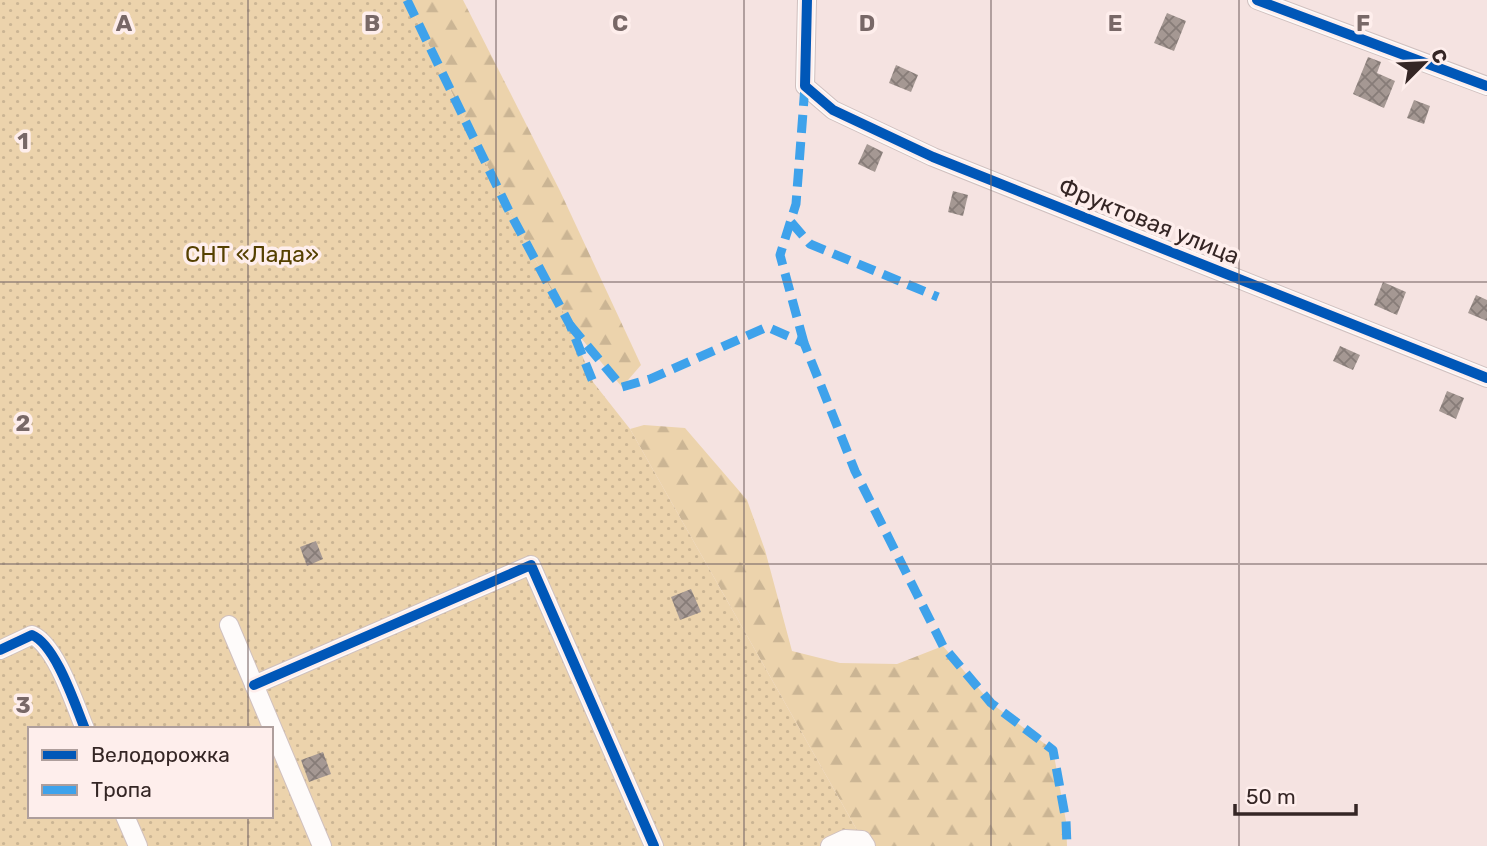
<svg xmlns="http://www.w3.org/2000/svg" width="1487" height="846" font-family="Rubik,sans-serif">
	<style>
		.forest { fill: url(#forest-firs) }
		.park { fill: url(#park-dots); fill-rule: evenodd }
		.building { fill: url(#building-cross-hatch) }
		.lines { fill: none; stroke-linecap: round; stroke-linejoin: round }
		.street-casing { stroke: #d0c0bf; stroke-width: 20 }
		.street { stroke: #fefbfa; stroke-width: 18 }
		.quiet { stroke: #3ea2eb; stroke-width: 9; stroke-dasharray: 18 9; stroke-linecap: butt }
		.cycleway-casing { stroke: #feeeec; stroke-width: 15 }
		.cycleway { stroke: #0057b8; stroke-width: 10 }
		.grid { fill: none; stroke: #786867; stroke-width: 2; stroke-opacity: 0.55 }
		.labels { text-anchor: middle; dominant-baseline: central; stroke-width: 7; stroke-linejoin: round; paint-order: stroke }
		.street-label { font-size: 23px; fill: #352625; stroke: #feeeec }
		.park-label { font-size: 23px; fill: #554000; stroke: #feeeec }
		.grid-label { font-size: 23px; text-anchor: middle; font-weight: bold; fill: #786867; stroke: #feeeec; stroke-width: 7; stroke-linejoin: round; paint-order: stroke }
	</style>
	<defs>
		<pattern id="forest-firs" width="22" height="20" patternUnits="userSpaceOnUse" patternTransform="scale(1.75)"><rect width="22" height="20" fill="#ecd3ac"/><path d="M5 1l3.5 6h-7zM16 11l3.5 6h-7z" fill="#cbb594"/></pattern>
		<pattern id="park-dots" width="8" height="8" patternUnits="userSpaceOnUse" patternTransform="scale(1.75)"><rect width="8" height="8" fill="#ecd3ac"/><path d="M2 2h.1M6 6h.1" fill="none" stroke="#cbb594" stroke-width="1.8" stroke-linecap="round"/></pattern>
		<pattern id="building-cross-hatch" width="8" height="8" patternUnits="userSpaceOnUse" patternTransform="scale(1.75)"><rect width="8" height="8" fill="#a59893"/><path d="M0 0l8 8M0 8l8-8" fill="none" stroke="#877c78"/></pattern>
	</defs>
	<rect width="100%" height="100%" fill="#f5e3e1"/>
	<g class="forest">
		<polygon points="407,0 463,0 560,191 641,365 622,387 570,325 508,209"/>
		<polygon points="644,425 685,428 747,500 765,550 792,651 840,663 897,664 943,646 991,703 1053,750 1066,821 1067,846 866,846 630,429"/>
	</g>
	<path class="park" d="M0,0H407L508,209L570,325L593,382L630,429L866,846H0ZM30,729H271V816H30Z"/>
	<g class="building">
		<polygon points="1167,13 1186,21 1174,51 1154,43"/>
		<polygon points="1368,57 1381,62 1377,73 1395,81 1384,108 1353,94"/>
		<polygon points="896,65 918,75 911,92 889,83"/>
		<polygon points="1414,100 1430,106 1424,124 1407,118"/>
		<polygon points="867,144 883,152 875,172 858,164"/>
		<polygon points="953,191 968,195 963,216 948,212"/>
		<polygon points="1383,282 1406,292 1397,315 1374,305"/>
		<polygon points="1476,295 1487,300 1487,321 1468,313"/>
		<polygon points="1340,346 1360,355 1353,370 1333,361"/>
		<polygon points="1447,391 1464,398 1456,419 1439,411"/>
		<polygon points="316,541 323,559 307,566 300,547"/>
		<polygon points="691,589 701,612 680,620 671,597"/>
		<polygon points="323,752 331,774 309,782 301,760"/>
	</g>
	<g class="lines">
		<defs>
			<g id="street">
				<polyline points="807,0 805,86 833,110 933,157 1487,378"/>
				<polyline points="1257,0 1487,86"/>
				<polyline points="229,625 322,846"/>
				<path d="M0,650L32,635C56,645 75,705 85,729"/>
				<polyline points="254,685 531,565 654,846"/>
				<polyline points="125,816 138,846"/>
				<polyline points="830,846 845,839 862,840 866,846"/>
			</g>
		</defs>
		<use href="#street" class="street-casing"/>
		<use href="#street" class="street"/>
		<g class="quiet">
			<polyline points="407,0 508,209 570,325 593,382"/>
			<polyline points="791,222 810,244 938,297"/>
			<polyline points="570,325 622,387 650,379 767,327 804,343 855,471 943,646 991,703 1053,750 1066,821 1067,846"/>
			<polyline points="804,343 780,255 796,204 805,86"/>
		</g>
		<defs>
			<g id="cycleway">
				<polyline points="807,0 805,86 833,110 933,157 1487,378"/>
				<polyline points="1257,0 1487,86"/>
				<path d="M0,650L32,635C56,645 75,705 85,729"/>
				<polyline points="254,685 531,565 654,846"/>
			</g>
		</defs>
		<use href="#cycleway" class="cycleway-casing"/>
		<use href="#cycleway" class="cycleway"/>
	</g>
	<path class="grid" d="M248,0V729M496,0V846M744,0V846M991,0V846M1239,0V846M0,282H1487M0,564H1487M248,816V846"/>
	<g class="labels">
		<g class="street-label">
			<text transform="translate(1149 221) rotate(22)">Фруктовая улица</text>
		</g>
		<g class="park-label">
			<text x="252" y="254">СНТ «Лада»</text>
		</g>
	</g>
	<g class="grid-label">
		<text x="124" y="31">A</text>
		<text x="372" y="31">B</text>
		<text x="620" y="31">C</text>
		<text x="867" y="31">D</text>
		<text x="1115" y="31">E</text>
		<text x="1363" y="31">F</text>
		<text x="23" y="149">1</text>
		<text x="23" y="431">2</text>
		<text x="23" y="713">3</text>
	</g>
	<rect x="28" y="727" width="245" height="91" fill="#feeeec" stroke="#ae9e9c" stroke-width="2"/>
	<rect x="42" y="750" width="35" height="10" fill="#0057b8" stroke="#ae9e9c" stroke-width="2"/>
	<text x="91" y="762" font-size="21" fill="#352625">Велодорожка</text>
	<rect x="42" y="785" width="35" height="10" fill="#3ea2eb" stroke="#ae9e9c" stroke-width="2"/>
	<text x="91" y="797" font-size="21" fill="#352625">Тропа</text>
	<g transform="translate(1424 63) rotate(66)" stroke="#feeeec" stroke-width="5" paint-order="stroke">
	<path d="M0-5L12 26L0 18L-12 26Z" fill="#352625"/>
	<text y="-10" font-size="19" font-weight="bold" text-anchor="middle" fill="#352625">С</text>
	</g>
	<path d="M1235 804v10h121v-10" fill="none" stroke="#352625" stroke-width="3.5"/>
	<text x="1246" y="804" font-size="21" fill="#352625" stroke="#feeeec" stroke-width="5" paint-order="stroke">50 m</text>
</svg>
